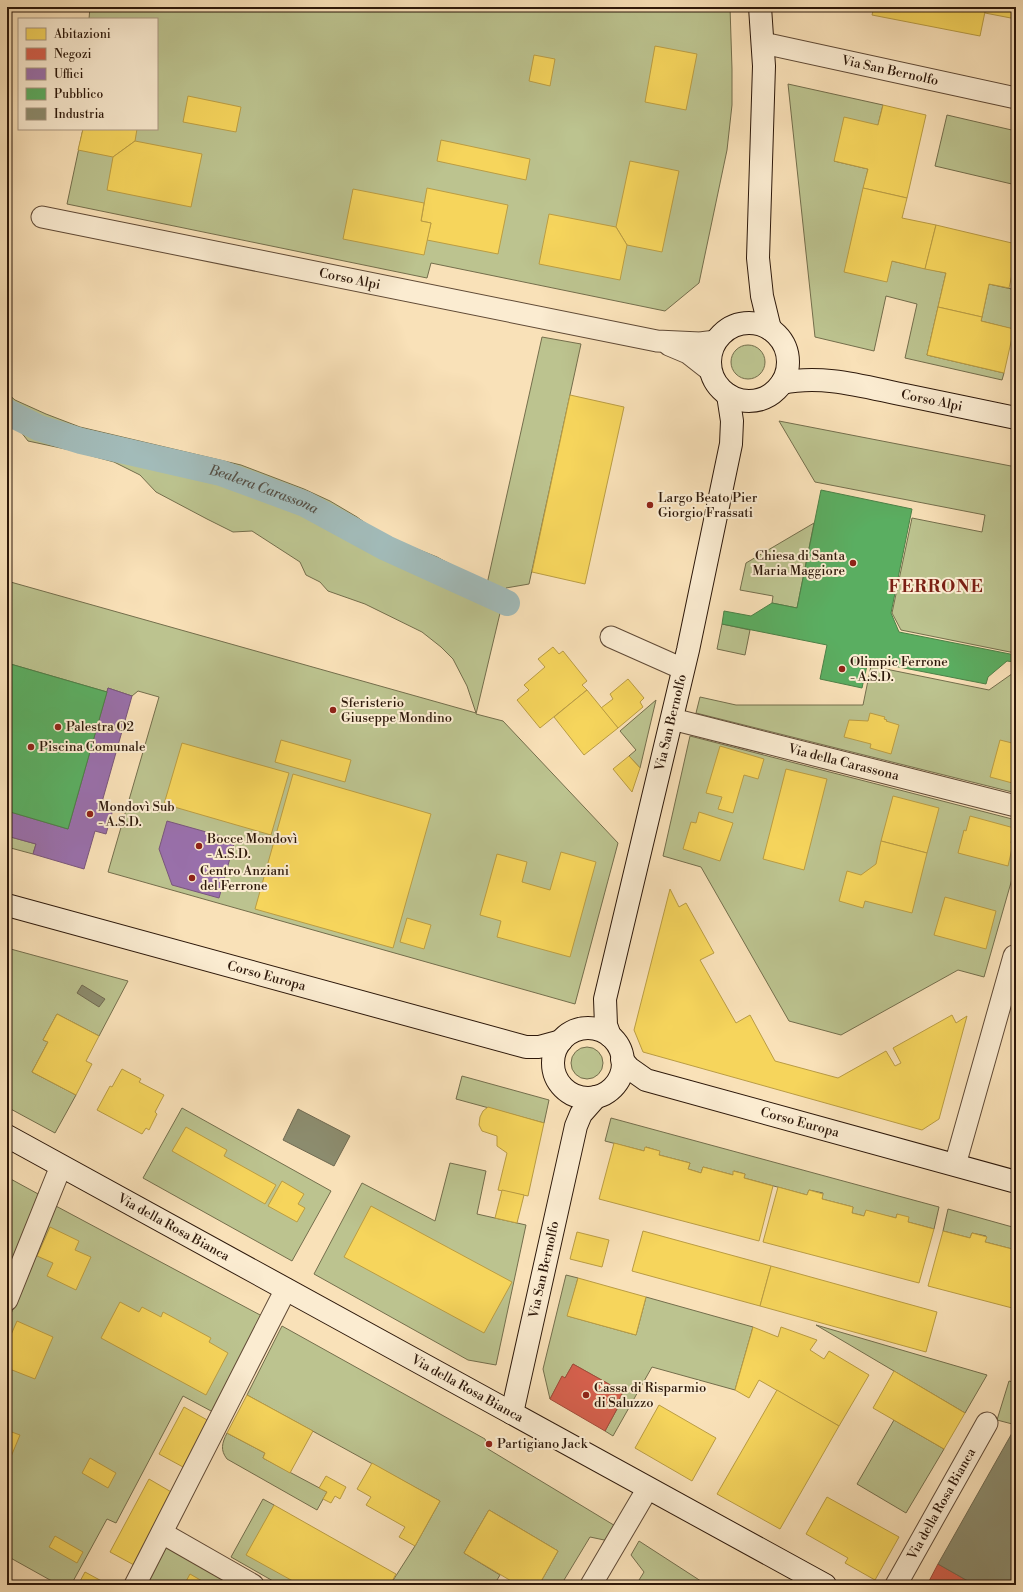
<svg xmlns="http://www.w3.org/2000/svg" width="1023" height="1592" font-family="'Libre Bodoni',serif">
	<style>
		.green { fill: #bcc38f; stroke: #746e4c }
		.homes { fill: #f6d55c; stroke: #ba9c43 }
		.shops { fill: #d6604d; stroke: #a34a39 }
		.offices { fill: #9970ab; stroke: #79567b }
		.public { fill: #5aae61; stroke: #4c8147 }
		.industry { fill: #8c8c6e; stroke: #706950 }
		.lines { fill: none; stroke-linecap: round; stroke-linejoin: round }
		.canal { stroke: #a2bbb9; stroke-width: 26 }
		.street-casing { stroke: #604a36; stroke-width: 23 }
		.secondary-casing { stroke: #2d180a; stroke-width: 24 }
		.street { stroke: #fbecd1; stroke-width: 21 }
		.secondary { stroke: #fbecd1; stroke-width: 22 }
		.poi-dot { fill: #8f2418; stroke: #fbecd1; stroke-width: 1.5 }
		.labels { text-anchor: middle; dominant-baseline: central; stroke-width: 4; stroke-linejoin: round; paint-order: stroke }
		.street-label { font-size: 13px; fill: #2d180a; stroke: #fbecd1 }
		.poi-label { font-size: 13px; fill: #2d180a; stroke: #fbecd1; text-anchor: start }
		.water-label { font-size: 14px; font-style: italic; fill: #565147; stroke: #fbecd1 }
		.district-label { font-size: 17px; font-weight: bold; letter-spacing: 1px; fill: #7a1f14; stroke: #fbecd1 }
	</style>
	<rect width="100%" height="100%" fill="#f9e1b8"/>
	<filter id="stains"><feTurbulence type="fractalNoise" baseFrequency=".005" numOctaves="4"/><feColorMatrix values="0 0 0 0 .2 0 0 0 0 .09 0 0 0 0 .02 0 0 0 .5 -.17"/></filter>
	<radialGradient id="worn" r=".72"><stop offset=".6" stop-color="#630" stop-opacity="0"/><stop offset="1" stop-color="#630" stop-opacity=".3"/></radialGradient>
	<g class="green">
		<polygon points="90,7 730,7 732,69 732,105 727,150 699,283 665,311 431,263 427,278 67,204 83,129 157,129 157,19 89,19"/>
		<polygon points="788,84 883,105 878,125 834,161 868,169 845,272 892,261 946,273 927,355 1004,373 1002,380 905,358 917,304 886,296 874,351 815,337"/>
		<polygon points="947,115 1016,131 1016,185 935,166"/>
		<polygon points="989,284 1016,290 1016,330 981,321"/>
		<polygon points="542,337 581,344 529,584 506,588 476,714 503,721 618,843 575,1004 108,872 159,697 138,691 132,696 108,688 107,692 7,663 7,628 11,615 7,607 7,581 476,713 467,686 453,659 441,647 422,632 365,604 328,591 320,582 306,575 300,562 252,531 233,532 207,519 156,492 140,475 114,462 70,450 28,441 14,423 7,421 7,393 15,400 46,414 80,427 241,465 304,489 330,501 357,517 382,535 437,557 487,584"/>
		<circle cx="748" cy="362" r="17"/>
		<polygon points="779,421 1016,467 1016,668 1013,668 1015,653 901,630 892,613 912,518 982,532 985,515 815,482"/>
		<polygon points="814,523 797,608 772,603 773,596 740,590 746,563"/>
		<polygon points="722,624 750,630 745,655 717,649"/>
		<polygon points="871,666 989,690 1016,671 1016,793 696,713 700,697 736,705 863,705"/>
		<polygon points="656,700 640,768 629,756 636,750 620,731"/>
		<polygon points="690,736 1016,820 1016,865 984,977 958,970 841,1035 789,1021 701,867 663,856"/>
		<polygon points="7,836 36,844 33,854 7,847"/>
		<polygon points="7,948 128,981 99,1036 57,1014 43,1040 48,1042 32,1072 76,1095 55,1133 7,1107"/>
		<circle cx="587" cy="1063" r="16"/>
		<polygon points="462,1076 549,1100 544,1123 456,1099"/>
		<polygon points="182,1108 331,1191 292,1261 143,1178"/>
		<polygon points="611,1118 939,1207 934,1229 908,1222 897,1214 896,1218 866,1211 864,1216 852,1213 853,1207 822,1199 823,1193 809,1190 807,1195 744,1178 745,1174 734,1171 733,1175 703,1167 701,1173 688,1169 690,1163 659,1155 659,1151 646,1147 644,1151 605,1141"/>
		<polygon points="450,1163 486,1171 477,1214 526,1225 496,1365 468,1360 314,1274 362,1183 435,1221"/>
		<polygon points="7,1177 40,1195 7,1279"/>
		<polygon points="54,1205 262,1316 213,1412 183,1396 116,1523 107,1519 71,1585 59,1585 7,1556 7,1324"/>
		<polygon points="948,1209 1016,1228 1016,1250 985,1242 986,1236 972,1233 970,1238 943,1231"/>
		<polygon points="566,1275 578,1278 568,1316 636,1335 646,1297 753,1327 735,1390 652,1367 613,1436 605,1431 617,1409 615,1407 623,1392 573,1364 565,1378 562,1377 550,1399 543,1369"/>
		<polygon points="816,1325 987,1375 965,1413"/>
		<polygon points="282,1326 485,1439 488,1449 617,1527 609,1541 590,1537 561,1585 539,1585 558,1551 489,1510 464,1553 500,1575 494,1585 390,1585 415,1546 440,1501 247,1395"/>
		<polygon points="1009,1381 1016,1383 1016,1425 997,1420"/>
		<polygon points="894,1420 944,1449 906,1513 857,1484"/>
		<path d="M227,1433L265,1453L263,1458L327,1492L317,1510L227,1459C220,1450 222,1443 227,1433Z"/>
		<polygon points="263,1499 274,1505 300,1585 280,1585 231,1557"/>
		<polygon points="639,1541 707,1585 636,1585 644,1572 631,1555"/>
		<polygon points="166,1546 235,1585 145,1585"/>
	</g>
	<g class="homes">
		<polygon points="604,7 626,7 626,11"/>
		<polygon points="874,7 986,7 980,36 872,15"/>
		<polygon points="986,7 1016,7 1016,19 985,13"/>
		<polygon points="655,46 697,54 686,110 645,102"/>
		<polygon points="534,55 555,59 550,86 529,81"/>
		<polygon points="188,96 241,107 236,132 183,122"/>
		<polygon points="883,105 926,115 907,198 863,188 868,169 834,161 844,117 878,125"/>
		<polygon points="83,129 137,129 135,141 113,157 78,150"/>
		<polygon points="441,140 530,159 526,180 437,161"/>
		<polygon points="135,141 202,154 191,207 107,190 113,157"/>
		<polygon points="630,161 679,171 662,252 627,245 616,227"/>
		<polygon points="427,188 508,205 498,254 427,240 431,223 421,221"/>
		<polygon points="863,188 907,198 902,218 936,225 925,269 892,261 887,282 844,272"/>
		<polygon points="353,189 424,203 421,221 431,223 424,255 343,239"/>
		<polygon points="549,214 616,227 627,245 620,280 539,264"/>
		<polygon points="936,225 1016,244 1016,256 1009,288 989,284 982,317 938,307 946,273 925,269"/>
		<polygon points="938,307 982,317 981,321 1014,329 1004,373 927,355"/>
		<polygon points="570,395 624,407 585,584 532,572"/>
		<polygon points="553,647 559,654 563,651 587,681 582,685 587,690 540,728 517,700 529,690 524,685 545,667 538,659"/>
		<polygon points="628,679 644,698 640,702 643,707 618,728 601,708 613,699 610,694"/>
		<polygon points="587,690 618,728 584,755 554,717"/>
		<polygon points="870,713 885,717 884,719 887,720 886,721 899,725 891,754 870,748 871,744 844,737 849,720 868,721"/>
		<polygon points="281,740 351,760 345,782 275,762"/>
		<polygon points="1000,740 1016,744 1016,784 990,777"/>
		<polygon points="182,743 289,773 271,835 164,804"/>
		<polygon points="720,746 764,759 758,779 744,775 733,813 718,809 722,797 706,793"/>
		<polygon points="629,756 640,768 632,792 613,769"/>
		<polygon points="786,769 827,779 804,870 763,859"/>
		<polygon points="293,774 431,814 393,948 255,909"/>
		<polygon points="893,796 939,808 927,853 881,841"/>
		<polygon points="699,812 733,823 720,861 683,849 691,822 696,823"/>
		<polygon points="970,816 1014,828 1011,843 1013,844 1008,866 958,853 964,830 966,831"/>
		<polygon points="881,841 927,853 912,913 865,901 863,908 839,901 847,871 861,875 876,864"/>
		<polygon points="561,852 596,862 570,957 497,937 501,921 480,915 497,854 527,862 522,882 550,890"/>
		<polygon points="670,889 679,907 686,903 714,953 700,960 736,1023 750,1015 775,1061 838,1078 886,1051 895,1066 901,1063 893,1048 952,1015 956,1023 967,1016 939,1119 922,1130 643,1052 634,1030"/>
		<polygon points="945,897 996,911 986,949 934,935"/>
		<polygon points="407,918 431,925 424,949 400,942"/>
		<polygon points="57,1014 99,1036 86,1061 92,1064 76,1095 32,1072 48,1042 43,1040"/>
		<polygon points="122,1069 141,1079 139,1082 164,1095 155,1112 157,1114 149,1130 146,1128 142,1134 97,1110 110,1086 112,1087"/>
		<polygon points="488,1107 544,1123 528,1196 498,1190 507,1153 497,1146 497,1136 482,1131 479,1125 480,1117 483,1111"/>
		<polygon points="186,1127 227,1150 224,1156 276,1185 265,1204 172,1151"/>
		<polygon points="614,1143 644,1151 645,1147 660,1151 659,1155 690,1163 688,1169 701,1173 703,1167 733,1175 733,1171 745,1174 744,1178 773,1186 759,1241 599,1199"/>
		<polygon points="282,1181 304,1194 298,1204 305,1208 297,1222 268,1206"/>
		<polygon points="778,1187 807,1195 809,1190 823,1194 822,1199 853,1207 852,1213 864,1216 866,1210 896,1218 897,1214 909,1217 908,1222 934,1229 919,1283 763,1242"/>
		<polygon points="502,1190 524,1195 517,1223 495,1218"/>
		<polygon points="371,1206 512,1282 484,1333 344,1257"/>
		<polygon points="50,1227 79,1241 75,1250 91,1257 76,1290 47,1276 53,1263 37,1256"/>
		<polygon points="643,1231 771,1266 760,1306 632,1271"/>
		<polygon points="943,1231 970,1238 972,1233 987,1237 985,1242 1016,1250 1016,1309 928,1286"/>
		<polygon points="577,1232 609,1240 602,1267 570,1259"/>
		<polygon points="771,1266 937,1312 926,1352 760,1306"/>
		<polygon points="578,1278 646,1297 636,1335 567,1316"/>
		<polygon points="120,1302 139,1312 142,1307 161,1317 163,1312 211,1338 209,1342 228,1353 206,1395 101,1338"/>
		<polygon points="17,1321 53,1337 35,1379 7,1368 7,1344"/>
		<polygon points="753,1327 778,1337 781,1327 817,1340 810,1350 824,1359 829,1351 869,1375 839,1426 759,1380 749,1398 735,1390"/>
		<polygon points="894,1371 965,1413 944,1449 873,1408"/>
		<polygon points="777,1390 839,1426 780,1529 717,1494"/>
		<polygon points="247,1395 313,1431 290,1473 263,1458 265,1453 227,1433"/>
		<polygon points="659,1405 716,1438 692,1481 635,1448"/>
		<polygon points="184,1407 209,1421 183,1467 159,1454"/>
		<polygon points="7,1423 11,1425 9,1431 20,1435 10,1459 7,1457"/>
		<polygon points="90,1458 116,1473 108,1488 82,1473"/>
		<polygon points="372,1463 440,1501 415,1546 399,1537 405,1527 366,1505 371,1497 357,1489"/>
		<polygon points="326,1476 346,1487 340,1499 335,1496 331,1503 323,1499 327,1492 319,1488"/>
		<polygon points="149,1479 173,1493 134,1565 110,1552"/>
		<polygon points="827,1497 899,1537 875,1580 845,1563 848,1558 806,1534"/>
		<polygon points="274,1505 396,1574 390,1585 300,1585 246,1555"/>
		<polygon points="489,1510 558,1551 539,1585 518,1585 464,1553"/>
		<polygon points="55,1536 83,1552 77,1563 49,1547"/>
		<polygon points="85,1572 109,1585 78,1585"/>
		<polygon points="190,1574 209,1585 184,1585"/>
	</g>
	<g class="shops">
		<polygon points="573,1364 623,1392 615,1407 617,1409 605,1431 550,1399 562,1376 565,1378"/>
		<polygon points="938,1564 975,1585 927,1585"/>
	</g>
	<g class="offices">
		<polygon points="108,688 132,696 102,802 114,806 106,834 95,831 84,869 33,854 36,844 7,836 7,811 68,829"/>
		<polygon points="167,821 235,840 219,898 172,885 159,849"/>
	</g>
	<g class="public">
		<polygon points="821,490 912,509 891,613 899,632 1015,655 1014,662 1007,661 988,677 986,684 868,661 862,688 820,679 827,645 722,624 724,611 751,616 772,603 797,608"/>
		<polygon points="7,663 107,692 68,829 7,811"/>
	</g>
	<g class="industry">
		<polygon points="82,985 105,999 99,1007 77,993"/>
		<polygon points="7,1003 11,1005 7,1014"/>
		<polygon points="298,1109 350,1136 334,1166 283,1140"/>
		<polygon points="1016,1426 1016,1577 1011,1585 975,1585 938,1564"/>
	</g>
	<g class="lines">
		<path class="canal" id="s1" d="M7,412L39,428L81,441L221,473L305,504L386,548L507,603"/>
		<defs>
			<g id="street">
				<path id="s2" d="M763,43L1016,98"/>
				<path id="s3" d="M42,217L657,341L700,343L716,341"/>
				<polyline points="669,345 688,353 711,371"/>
				<polyline points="611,637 683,669"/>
				<path id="s4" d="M672,719L1016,806"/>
				<polyline points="955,1165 1014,956"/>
				<polyline points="7,1300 61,1166"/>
				<polyline points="162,1533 253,1585"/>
				<polyline points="135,1585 286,1289"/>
				<polyline points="591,1585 648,1488"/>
				<path id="s5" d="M896,1585L987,1423"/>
			</g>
			<g id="secondary">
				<polyline points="760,7 764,66 758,258 762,296 770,329"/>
				<circle cx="749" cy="362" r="39"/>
				<path id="s6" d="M782,383C823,374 865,387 905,395C942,403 979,410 1016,418"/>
				<path id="s7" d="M7,905L526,1047H539L561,1041"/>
				<circle cx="588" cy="1063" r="35"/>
				<path id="s8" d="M610,1036L606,1025L605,999L688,650L731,444L732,421L728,395"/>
				<path id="s9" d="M622,1060L629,1068L646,1080L1016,1182"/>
				<path id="s10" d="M7,1136L825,1585"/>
				<path id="s11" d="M512,1413L576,1126L581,1114L596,1097"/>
			</g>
		</defs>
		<use href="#street" class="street-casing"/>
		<use href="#secondary" class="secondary-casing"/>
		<use href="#street" class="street"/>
		<use href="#secondary" class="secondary"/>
	</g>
	<g class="poi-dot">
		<circle cx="650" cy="505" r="4"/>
		<circle cx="853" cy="563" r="4"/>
		<circle cx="842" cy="669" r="4"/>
		<circle cx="333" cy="710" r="4"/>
		<circle cx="58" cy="727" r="4"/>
		<circle cx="31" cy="747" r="4"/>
		<circle cx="90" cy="814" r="4"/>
		<circle cx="199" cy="846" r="4"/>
		<circle cx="192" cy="878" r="4"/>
		<circle cx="586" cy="1395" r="4"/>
		<circle cx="489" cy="1444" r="4"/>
	</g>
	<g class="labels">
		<g class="street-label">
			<text stroke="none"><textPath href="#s2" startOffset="130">Via San Bernolfo</textPath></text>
			<text stroke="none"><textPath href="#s3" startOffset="314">Corso Alpi</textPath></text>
			<text stroke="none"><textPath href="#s6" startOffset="152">Corso Alpi</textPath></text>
			<text stroke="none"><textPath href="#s8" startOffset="322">Via San Bernolfo</textPath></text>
			<text stroke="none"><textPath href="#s4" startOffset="177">Via della Carassona</textPath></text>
			<text stroke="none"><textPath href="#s7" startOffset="269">Corso Europa</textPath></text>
			<text stroke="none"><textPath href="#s9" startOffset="191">Corso Europa</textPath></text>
			<text stroke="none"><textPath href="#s10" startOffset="190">Via della Rosa Bianca</textPath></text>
			<text stroke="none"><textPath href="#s11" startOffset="147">Via San Bernolfo</textPath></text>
			<text stroke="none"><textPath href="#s10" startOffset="525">Via della Rosa Bianca</textPath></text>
			<text stroke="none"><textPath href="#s5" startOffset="93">Via della Rosa Bianca</textPath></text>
		</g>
		<g class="poi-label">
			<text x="658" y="498">Largo Beato Pier<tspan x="658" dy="15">Giorgio Frassati</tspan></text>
			<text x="845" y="556" text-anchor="end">Chiesa di Santa<tspan x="845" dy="15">Maria Maggiore</tspan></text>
			<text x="850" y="662">Olimpic Ferrone<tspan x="850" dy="15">- A.S.D.</tspan></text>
			<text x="341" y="703">Sferisterio<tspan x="341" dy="15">Giuseppe Mondino</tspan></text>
			<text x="66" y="727">Palestra O2</text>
			<text x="39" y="747">Piscina Comunale</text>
			<text x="98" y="807">Mondovì Sub<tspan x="98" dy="15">- A.S.D.</tspan></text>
			<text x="207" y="839">Bocce Mondovì<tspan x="207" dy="15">- A.S.D.</tspan></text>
			<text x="200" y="871">Centro Anziani<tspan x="200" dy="15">del Ferrone</tspan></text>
			<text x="594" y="1388">Cassa di Risparmio<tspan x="594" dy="15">di Saluzzo</tspan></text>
			<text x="497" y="1444">Partigiano Jack</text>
		</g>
		<g class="water-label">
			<text stroke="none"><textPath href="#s1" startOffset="269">Bealera Carassona</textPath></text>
		</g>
		<g class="district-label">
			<text x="936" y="587">FERRONE</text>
		</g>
	</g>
	<rect width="1023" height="1592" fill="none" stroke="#f9e1b8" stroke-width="24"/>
	<rect x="8" y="8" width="1007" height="1576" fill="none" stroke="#2d180a" stroke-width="2"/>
	<rect x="12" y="12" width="999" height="1568" fill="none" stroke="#2d180a"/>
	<rect x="18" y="18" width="140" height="112" fill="#fbecd1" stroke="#a99781"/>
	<rect x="26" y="28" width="20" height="12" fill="#f6d55c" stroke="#a99781"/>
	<text x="54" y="38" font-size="12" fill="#2d180a">Abitazioni</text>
	<rect x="26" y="48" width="20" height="12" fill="#d6604d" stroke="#a99781"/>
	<text x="54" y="58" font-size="12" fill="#2d180a">Negozi</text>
	<rect x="26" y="68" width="20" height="12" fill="#9970ab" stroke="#a99781"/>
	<text x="54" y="78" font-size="12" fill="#2d180a">Uffici</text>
	<rect x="26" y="88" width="20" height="12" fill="#5aae61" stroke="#a99781"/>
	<text x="54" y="98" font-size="12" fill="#2d180a">Pubblico</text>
	<rect x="26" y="108" width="20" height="12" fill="#8c8c6e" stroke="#a99781"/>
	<text x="54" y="118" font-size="12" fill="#2d180a">Industria</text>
	<rect width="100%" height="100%" filter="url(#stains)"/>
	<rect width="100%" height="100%" fill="url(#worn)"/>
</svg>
